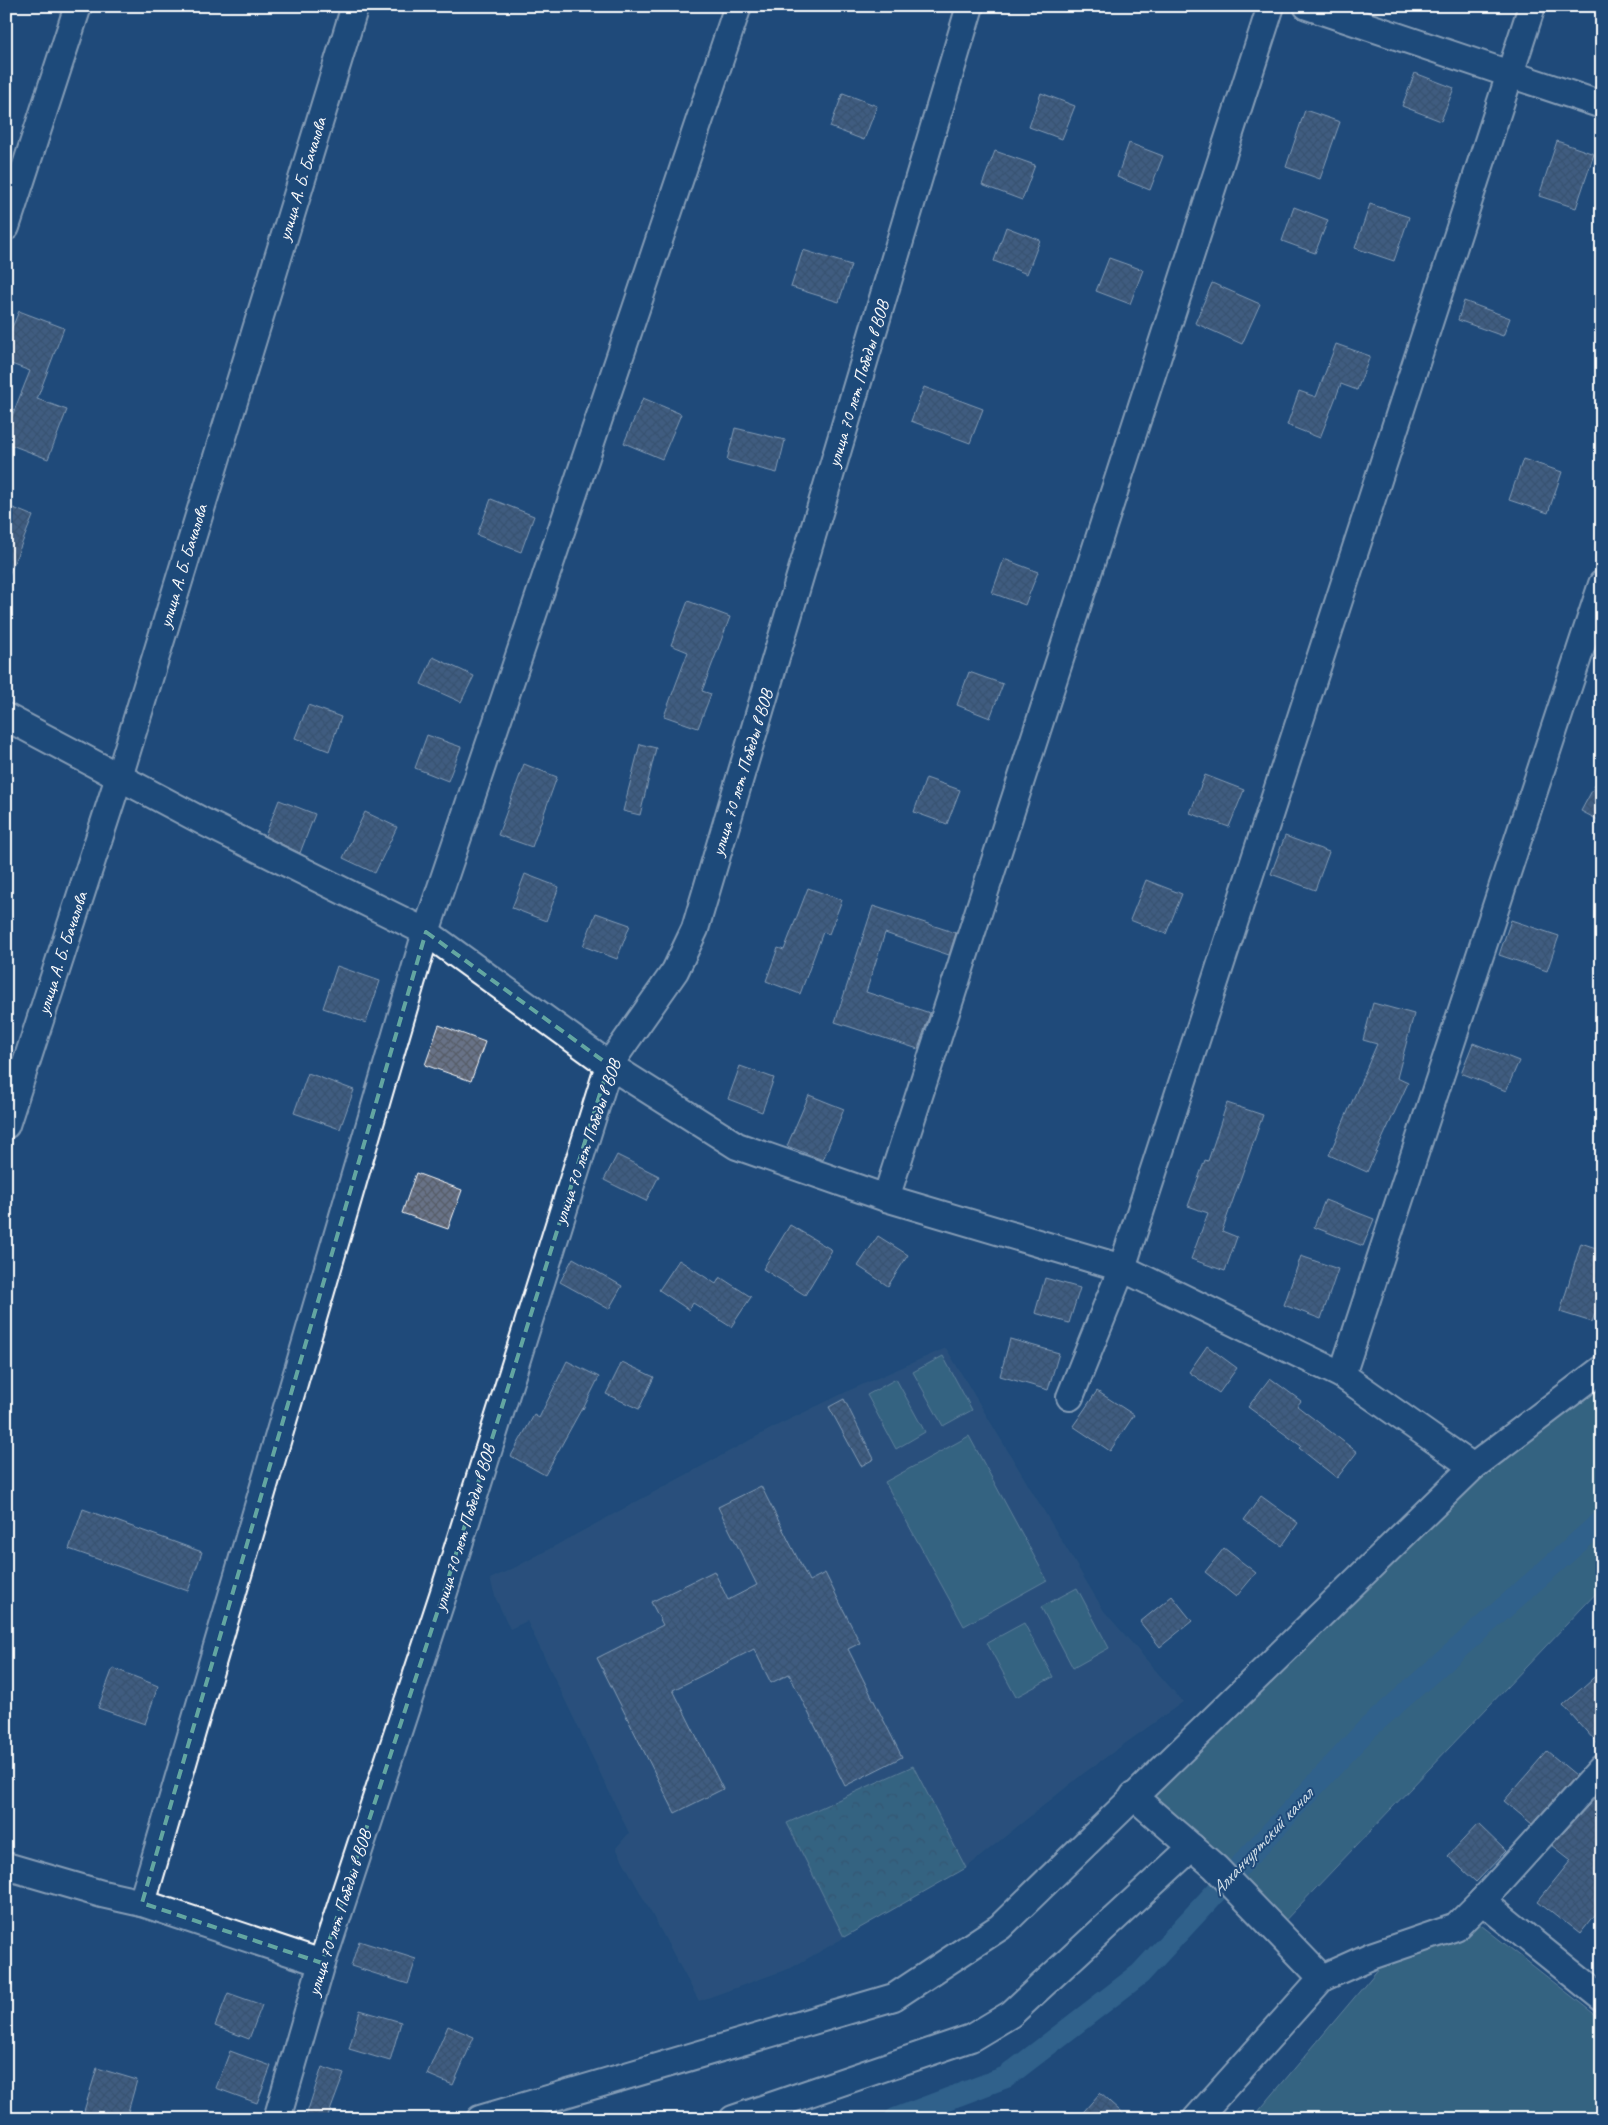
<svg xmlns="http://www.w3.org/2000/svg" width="1608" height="2125" font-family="Caveat,sans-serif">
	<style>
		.built { fill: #35567e }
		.green { fill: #50808a; stroke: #a8c0c4 }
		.forest { fill: url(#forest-crowns); stroke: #a8c0c4 }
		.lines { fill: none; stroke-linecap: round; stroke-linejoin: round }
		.canal { stroke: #447ca0; stroke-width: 22 }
		.building { fill: url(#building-cross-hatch); stroke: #fff }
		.minor-casing { stroke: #fff; stroke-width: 30 }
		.minor { stroke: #1f4a7a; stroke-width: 26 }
		.marked { fill: none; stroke: #63a6a1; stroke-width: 4; stroke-dasharray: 10 6; stroke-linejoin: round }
		.labels { text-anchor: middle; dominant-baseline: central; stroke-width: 4; stroke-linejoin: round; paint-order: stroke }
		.street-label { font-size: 18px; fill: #fff; stroke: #1f4a7a }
		.water-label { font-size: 19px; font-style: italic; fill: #d0dee7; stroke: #1f4a7a }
	</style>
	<defs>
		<pattern id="forest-crowns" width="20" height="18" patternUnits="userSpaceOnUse" patternTransform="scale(1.25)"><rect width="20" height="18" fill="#50808a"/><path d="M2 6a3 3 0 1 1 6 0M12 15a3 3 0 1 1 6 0" fill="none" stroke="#4e666b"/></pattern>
		<pattern id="building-cross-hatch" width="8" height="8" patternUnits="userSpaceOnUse" patternTransform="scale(1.25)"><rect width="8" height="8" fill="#677287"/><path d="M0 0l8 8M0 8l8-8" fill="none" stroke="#585d67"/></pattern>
	</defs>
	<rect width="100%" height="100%" fill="#1f4a7a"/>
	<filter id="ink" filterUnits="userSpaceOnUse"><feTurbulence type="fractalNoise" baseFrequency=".02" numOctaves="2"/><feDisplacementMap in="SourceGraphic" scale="10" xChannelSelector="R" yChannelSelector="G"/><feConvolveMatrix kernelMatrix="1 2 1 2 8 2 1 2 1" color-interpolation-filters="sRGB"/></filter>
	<g filter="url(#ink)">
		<polygon class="built" points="946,1348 1104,1611 1183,1702 1084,1773 966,1868 791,1968 699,2001 616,1848 629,1833 527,1621 510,1629 496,1599 490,1579 516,1567 778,1425 850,1390"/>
		<g class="green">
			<polygon points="943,1356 972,1410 943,1426 913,1372"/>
			<polygon points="1602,1369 1602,1587 1277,1929 1133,1796 1473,1467"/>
			<polygon points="896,1379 925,1432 896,1449 867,1395"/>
			<polygon points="969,1436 1047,1580 964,1626 885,1482"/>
			<polygon points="1077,1588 1109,1648 1073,1668 1041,1607"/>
			<polygon points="1024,1623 1053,1677 1016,1697 987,1643"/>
			<polygon points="1477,1922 1602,2020 1602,2119 1252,2119 1386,1960"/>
		</g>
		<polygon class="forest" points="913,1766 966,1868 844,1937 787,1823"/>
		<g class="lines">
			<polyline class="canal" points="895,2119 1006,2077 1140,1974 1367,1729 1602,1521"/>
		</g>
		<g class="building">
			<polygon points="1415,73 1454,88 1441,121 1402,106"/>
			<polygon points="843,93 877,106 864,140 830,127"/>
			<polygon points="1041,93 1075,106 1062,139 1029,127"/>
			<polygon points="1305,110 1340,122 1320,179 1286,167"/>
			<polygon points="1557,141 1594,154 1576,208 1539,196"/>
			<polygon points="1129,143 1163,156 1150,190 1117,177"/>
			<polygon points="995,151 1035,165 1022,200 982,185"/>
			<polygon points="1370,204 1409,217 1394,261 1355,248"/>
			<polygon points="1294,207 1328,220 1315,253 1282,241"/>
			<polygon points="1006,227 1040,240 1027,274 994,261"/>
			<polygon points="803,250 851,265 839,302 791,287"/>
			<polygon points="1109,258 1143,270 1130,304 1096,291"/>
			<polygon points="1212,283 1260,304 1242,344 1195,323"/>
			<polygon points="1464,301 1510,318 1503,336 1458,320"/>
			<polygon points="19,311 64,328 37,399 67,410 48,459 6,443 6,431 30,371 6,362 6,342"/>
			<polygon points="1336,344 1370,356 1357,390 1341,384 1320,438 1287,425 1299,391 1316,397"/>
			<polygon points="924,387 983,409 970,443 911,421"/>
			<polygon points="643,398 681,414 662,459 624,443"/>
			<polygon points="735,428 785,440 777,473 727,460"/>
			<polygon points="1523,459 1562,472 1548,513 1509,500"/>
			<polygon points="491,499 534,516 521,552 477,535"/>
			<polygon points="6,505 33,516 7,580 6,580"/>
			<polygon points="1004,559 1038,572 1025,605 992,593"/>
			<polygon points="688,601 730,617 702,691 711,694 698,728 664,716 688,652 671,645"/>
			<polygon points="433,657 474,676 461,702 421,684"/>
			<polygon points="969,672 1003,684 990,718 957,705"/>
			<polygon points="308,705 341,717 329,751 295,738"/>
			<polygon points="427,735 461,747 448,781 415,768"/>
			<polygon points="640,744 656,748 640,815 623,811"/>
			<polygon points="524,764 557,777 532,847 498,835"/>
			<polygon points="1602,772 1602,822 1581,811"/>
			<polygon points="1205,775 1244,790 1229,827 1190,813"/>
			<polygon points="926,778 960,790 947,824 914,812"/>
			<polygon points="279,800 315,814 300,853 265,836"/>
			<polygon points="365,812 397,827 375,873 343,858"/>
			<polygon points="1285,836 1329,852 1315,890 1271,874"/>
			<polygon points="525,874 559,887 546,921 512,908"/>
			<polygon points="1146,880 1182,894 1166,934 1130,920"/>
			<polygon points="808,888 842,900 829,934 823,932 800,994 766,981 778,948 784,950"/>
			<polygon points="873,906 956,933 949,955 885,933 866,992 930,1013 918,1049 835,1022"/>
			<polygon points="596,913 630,925 617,959 583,946"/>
			<polygon points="1511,920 1559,936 1547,971 1499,955"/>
			<polygon points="337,966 380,981 366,1023 323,1008"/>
			<polygon points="1373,1003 1414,1014 1397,1078 1408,1083 1367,1172 1329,1155 1377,1044 1363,1040"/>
			<polygon points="439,1025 485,1042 471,1081 425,1065"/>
			<polygon points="1473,1043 1519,1061 1506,1091 1461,1073"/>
			<polygon points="740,1066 774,1078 762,1112 728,1099"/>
			<polygon points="308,1073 354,1090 340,1129 294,1113"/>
			<polygon points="809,1095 844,1109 823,1160 787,1146"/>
			<polygon points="1227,1103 1263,1115 1222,1231 1237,1237 1225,1271 1191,1259 1208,1213 1188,1206 1205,1160 1208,1161"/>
			<polygon points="617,1155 659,1176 646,1201 604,1180"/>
			<polygon points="416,1173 462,1190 448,1229 402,1213"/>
			<polygon points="1325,1200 1374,1219 1363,1246 1314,1227"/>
			<polygon points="790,1225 832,1250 805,1295 763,1269"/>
			<polygon points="878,1236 908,1255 888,1286 858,1266"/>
			<polygon points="1581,1243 1602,1250 1602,1293 1592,1322 1560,1312"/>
			<polygon points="1301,1256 1338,1269 1321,1319 1284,1305"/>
			<polygon points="573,1258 622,1286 609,1309 560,1282"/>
			<polygon points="679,1260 716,1284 720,1277 751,1297 731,1327 693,1303 689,1310 659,1290"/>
			<polygon points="1045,1278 1080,1288 1069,1323 1035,1313"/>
			<polygon points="1010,1339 1059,1353 1048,1390 1000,1376"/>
			<polygon points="1207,1346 1237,1368 1219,1393 1189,1372"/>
			<polygon points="567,1361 599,1377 583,1409 582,1408 545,1475 511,1456 534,1415 539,1418"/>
			<polygon points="622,1362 654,1377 639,1409 606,1394"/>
			<polygon points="1270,1378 1301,1401 1297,1406 1357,1452 1337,1478 1299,1448 1301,1446 1248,1407"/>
			<polygon points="1097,1391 1134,1415 1110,1451 1073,1426"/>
			<polygon points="844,1399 874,1459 861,1466 829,1407"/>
			<polygon points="761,1486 809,1581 825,1573 860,1643 848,1649 902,1757 845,1786 789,1674 771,1683 754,1649 673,1690 723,1789 675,1813 597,1658 663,1625 651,1602 714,1571 728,1600 757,1585 718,1507"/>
			<polygon points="1261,1496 1298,1523 1282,1546 1244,1520"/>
			<polygon points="83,1509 202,1552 188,1591 69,1549"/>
			<polygon points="1224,1548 1256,1573 1236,1597 1205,1572"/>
			<polygon points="1172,1596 1192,1621 1160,1647 1140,1622"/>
			<polygon points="113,1668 158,1686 145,1724 98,1708"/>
			<polygon points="1602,1670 1602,1749 1563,1705"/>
			<polygon points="1547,1751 1576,1775 1532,1824 1504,1801"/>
			<polygon points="1599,1794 1602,1796 1602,1906 1580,1934 1538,1901 1571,1860 1552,1845"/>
			<polygon points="1478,1824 1506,1851 1476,1882 1448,1856"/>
			<polygon points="359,1941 416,1959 408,1984 351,1966"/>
			<polygon points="228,1993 262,2005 249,2039 215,2026"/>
			<polygon points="360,2010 401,2022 390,2061 349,2049"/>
			<polygon points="448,2026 474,2037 453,2085 427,2074"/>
			<polygon points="230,2051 271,2066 257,2103 216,2088"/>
			<polygon points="322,2067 344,2074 327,2119 305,2119"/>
			<polygon points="97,2068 137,2080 126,2119 110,2119 84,2111"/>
			<polygon points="1100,2093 1129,2119 1077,2119"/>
		</g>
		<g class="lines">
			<defs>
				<g id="minor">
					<polyline points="1307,6 1602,105"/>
					<polyline points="6,227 78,6"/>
					<polyline points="6,717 206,823 426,932 609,1065 737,1146 886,1198 1122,1268 1342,1375 1473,1467"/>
					<polyline points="6,1125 119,777 355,6"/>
					<polyline points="886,1198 1271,6"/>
					<polyline points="1342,1375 1602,584"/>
					<polyline points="1070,1397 1122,1268 1532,6"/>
					<polyline points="1133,1796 1215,1867 1322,1978"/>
					<polyline points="6,1866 102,1894 142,1903 322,1963"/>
					<polyline points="1482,1901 1602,1998"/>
					<polyline points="142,1903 426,932 738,6"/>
					<polyline points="277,2119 322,1963 444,1592 609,1065 675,971 695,929 970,6"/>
					<polyline points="480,2119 894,1997 1000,1927 1473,1467 1602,1369"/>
					<polyline points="733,2119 971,2038 1011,2014 1192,1847"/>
					<polyline points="1196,2119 1322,1978 1371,1956 1456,1927 1482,1901 1602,1768"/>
				</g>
			</defs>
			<use href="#minor" class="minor-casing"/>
			<use href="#minor" class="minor"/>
		</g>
	</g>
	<path d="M0 0H1608V2125H0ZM426,932L609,1065L444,1592L322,1963L142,1903Z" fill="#1f4a7a" fill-opacity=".55" fill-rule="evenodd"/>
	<path class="marked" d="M426,932L609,1065L444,1592L322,1963L142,1903Z"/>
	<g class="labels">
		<g class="street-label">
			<text transform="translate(302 179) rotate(-73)">улица А. Б. Бачалова</text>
			<text transform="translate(858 384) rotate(-73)">улица 70 лет Победы в ВОВ</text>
			<text transform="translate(183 566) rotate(-73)">улица А. Б. Бачалова</text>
			<text transform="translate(742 773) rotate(-73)">улица 70 лет Победы в ВОВ</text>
			<text transform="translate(62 953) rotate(-72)">улица А. Б. Бачалова</text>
			<text transform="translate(587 1142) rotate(-71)">улица 70 лет Победы в ВОВ</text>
			<text transform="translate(464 1528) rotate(-73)">улица 70 лет Победы в ВОВ</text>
			<text transform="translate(339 1913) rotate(-72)">улица 70 лет Победы в ВОВ</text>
		</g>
		<g class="water-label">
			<text transform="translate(1262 1842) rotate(-47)">Алханчуртский канал</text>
		</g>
	</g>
	<rect width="1608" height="2125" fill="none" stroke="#1f4a7a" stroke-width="25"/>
	<rect x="12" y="12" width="1583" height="2100" fill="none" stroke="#fff" stroke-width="2" filter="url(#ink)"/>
</svg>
